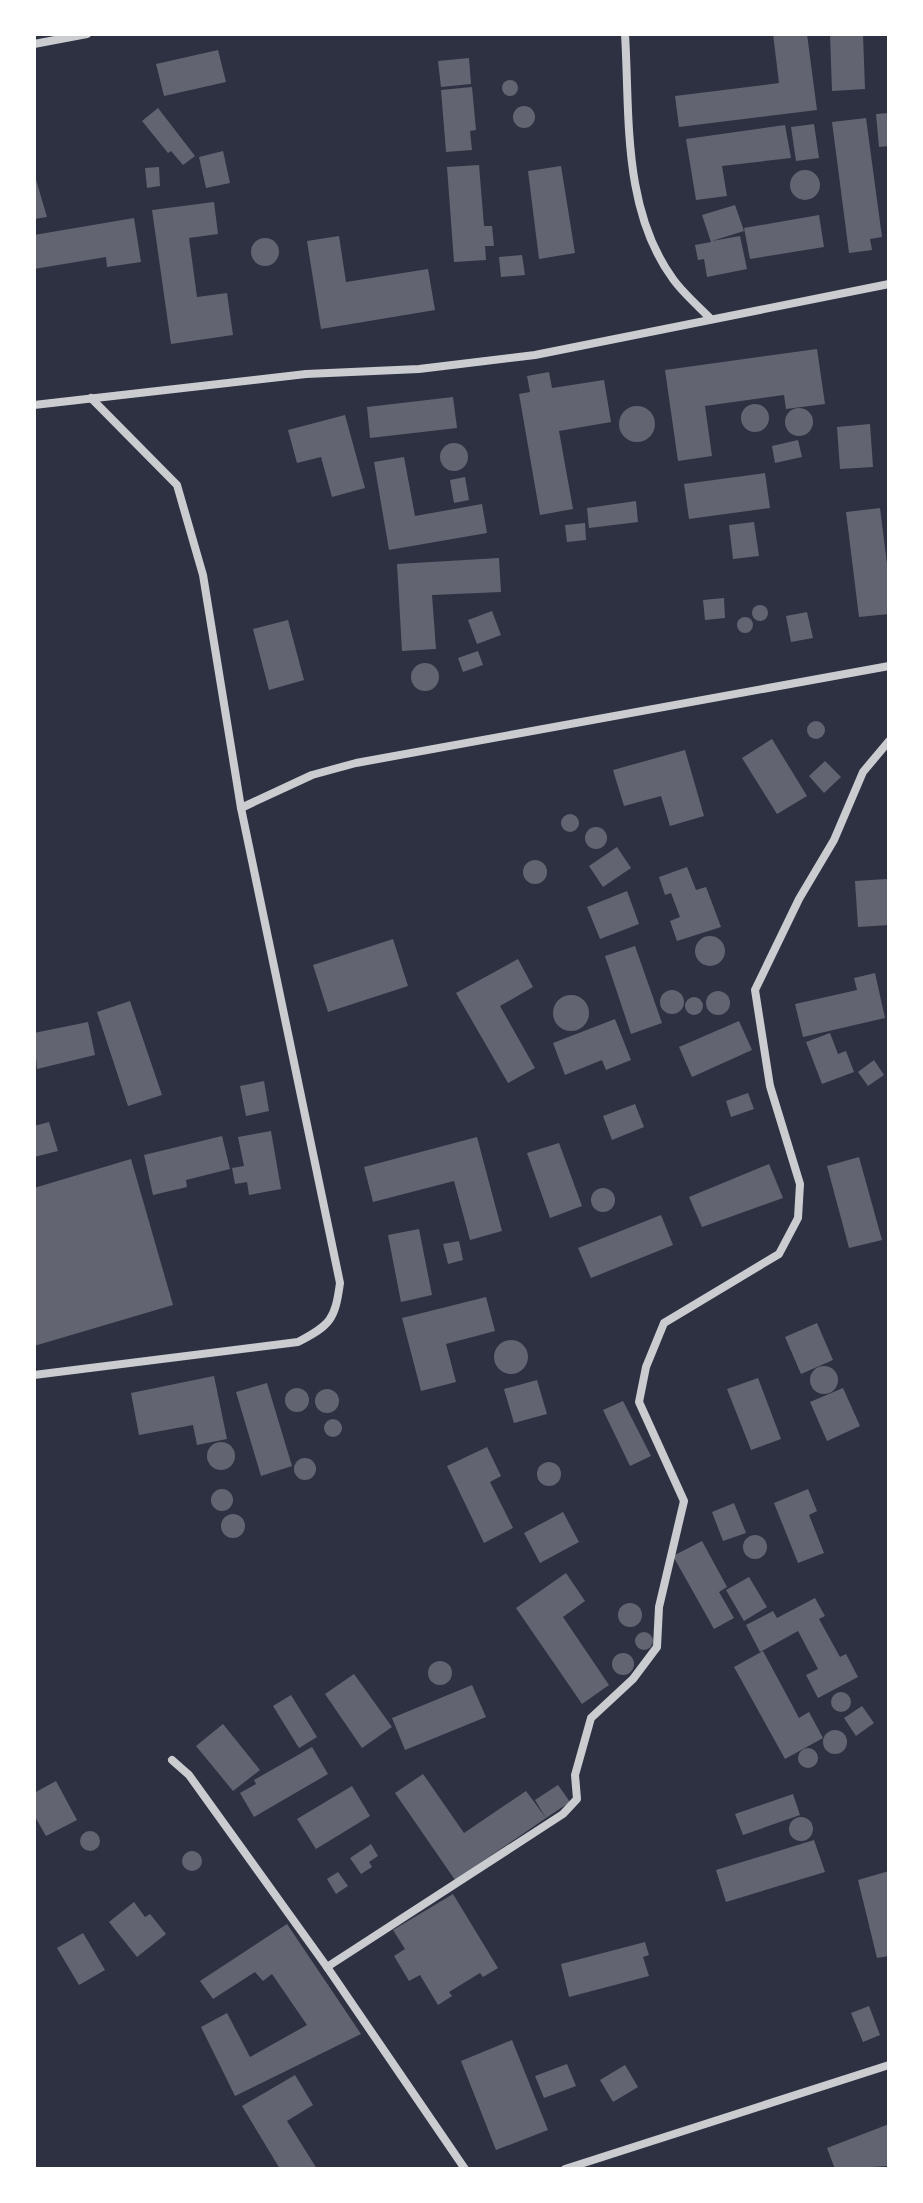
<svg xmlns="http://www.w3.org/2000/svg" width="923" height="2203" font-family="Manrope,sans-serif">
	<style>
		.building { fill: #626471 }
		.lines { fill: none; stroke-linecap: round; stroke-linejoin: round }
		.minor { stroke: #caccd0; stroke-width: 8 }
	</style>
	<rect width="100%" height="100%" fill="#2d3142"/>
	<g class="building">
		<polygon points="773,34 807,34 817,110 679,127 675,96 779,83"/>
		<polygon points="830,34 863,34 865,89 832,91"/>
		<polygon points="218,50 226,82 164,96 156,64"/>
		<polygon points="469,58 471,84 441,87 438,61"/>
		<circle cx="510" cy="88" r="8"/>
		<polygon points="472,87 476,130 470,131 472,150 446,152 441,90"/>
		<circle cx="524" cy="117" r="11"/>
		<polygon points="158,108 195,156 183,165 171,151 168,153 142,121"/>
		<polygon points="889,113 889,146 879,147 876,114"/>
		<polygon points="866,118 882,237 870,239 872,250 849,253 832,122"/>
		<polygon points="814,124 819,158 796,161 791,127"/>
		<polygon points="785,125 791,158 722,166 727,196 696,200 686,139"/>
		<polygon points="223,151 230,183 206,188 199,157"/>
		<polygon points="479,165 484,226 492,226 494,246 485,246 486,260 454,262 447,167"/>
		<polygon points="561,166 575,253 539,259 528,171"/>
		<polygon points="159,167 160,186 147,188 145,168"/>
		<circle cx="805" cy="185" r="15"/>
		<polygon points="34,173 47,217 34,219"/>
		<polygon points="214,202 218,234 189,238 197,297 227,293 233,335 171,344 152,210"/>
		<polygon points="735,205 744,231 712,241 740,236 747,269 707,277 704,259 698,260 695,245 711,242 702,215"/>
		<polygon points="819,215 824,247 750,259 744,228"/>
		<polygon points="134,218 141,262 107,267 106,257 34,269 34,235"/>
		<polygon points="339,236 346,282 428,269 435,310 321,329 307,241"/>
		<circle cx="265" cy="252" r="14"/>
		<polygon points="522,255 525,275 501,277 499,257"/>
		<polygon points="817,349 825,404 786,409 784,395 705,406 712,456 678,461 665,370"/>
		<polygon points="549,372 552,388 604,380 611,422 559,431 573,509 540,515 519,394 530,392 527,376"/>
		<polygon points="453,397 457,428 370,438 367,407"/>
		<circle cx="755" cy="418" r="14"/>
		<circle cx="637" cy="424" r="18"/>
		<circle cx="799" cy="422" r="14"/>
		<polygon points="345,415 365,488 332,497 321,457 297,463 288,430"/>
		<polygon points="870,424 873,467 840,469 837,427"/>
		<polygon points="798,440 802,457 775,463 772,446"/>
		<circle cx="454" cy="457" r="14"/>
		<polygon points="404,457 415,516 482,504 487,533 389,550 374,462"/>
		<polygon points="765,473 770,508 689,519 684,484"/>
		<polygon points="465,477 469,500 454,503 450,480"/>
		<polygon points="636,501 638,522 589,528 587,508"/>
		<polygon points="880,508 889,580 889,614 859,617 846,512"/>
		<polygon points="754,522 759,556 733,559 729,525"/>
		<polygon points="585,523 586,540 567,542 565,525"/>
		<polygon points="499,558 501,592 432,595 436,649 402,651 397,564"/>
		<polygon points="724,598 725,618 705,620 703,600"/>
		<circle cx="760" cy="613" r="8"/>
		<polygon points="492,611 501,635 477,644 468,620"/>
		<polygon points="807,612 813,638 791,642 786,616"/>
		<circle cx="745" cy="625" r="8"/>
		<polygon points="288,620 304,680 269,690 253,629"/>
		<polygon points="478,651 483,665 463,672 458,658"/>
		<circle cx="425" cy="677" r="14"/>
		<circle cx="816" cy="730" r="9"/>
		<polygon points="772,739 807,796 777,814 742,758"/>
		<polygon points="685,750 704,816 670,826 661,796 624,806 613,770"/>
		<polygon points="825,761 841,777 824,793 809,776"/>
		<circle cx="570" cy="823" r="9"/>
		<circle cx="596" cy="838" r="11"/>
		<polygon points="617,847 631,868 603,887 589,866"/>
		<circle cx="535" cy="872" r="12"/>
		<polygon points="687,867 696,890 706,887 721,927 677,941 670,921 680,917 671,893 665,895 659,877"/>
		<polygon points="887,879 889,925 858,927 855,881"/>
		<polygon points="627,891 639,924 600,939 587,907"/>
		<circle cx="710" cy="951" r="15"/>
		<polygon points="393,939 408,986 328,1012 313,965"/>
		<polygon points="635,946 662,1023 631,1034 605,956"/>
		<polygon points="518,959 533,987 500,1006 535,1068 508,1083 456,993"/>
		<polygon points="875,973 885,1018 803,1037 795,1004 857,990 854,978"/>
		<circle cx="672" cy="1002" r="12"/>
		<circle cx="718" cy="1003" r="12"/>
		<circle cx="571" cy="1013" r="18"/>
		<circle cx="694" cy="1006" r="9"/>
		<polygon points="130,1001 162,1095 128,1106 97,1012"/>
		<polygon points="615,1019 631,1060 606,1070 602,1060 565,1075 553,1043"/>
		<polygon points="739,1021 752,1050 692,1077 679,1047"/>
		<polygon points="88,1022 95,1055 37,1069 34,1033"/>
		<polygon points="830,1033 838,1054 846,1051 854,1072 822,1084 806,1042"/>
		<polygon points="874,1060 884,1075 868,1086 858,1072"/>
		<polygon points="264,1081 269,1111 246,1116 240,1086"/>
		<polygon points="748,1093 754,1109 731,1117 726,1101"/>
		<polygon points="635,1104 644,1127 612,1140 603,1116"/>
		<polygon points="49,1122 58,1151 34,1157 34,1126"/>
		<polygon points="271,1131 281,1189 249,1195 247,1182 235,1184 232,1168 244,1166 238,1137"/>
		<polygon points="222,1136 230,1169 186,1180 187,1187 153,1195 144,1155"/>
		<polygon points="477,1137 502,1231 470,1240 454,1181 373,1202 364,1167"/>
		<polygon points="559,1143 582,1206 550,1218 527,1153"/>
		<polygon points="859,1157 882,1240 849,1248 827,1166"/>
		<polygon points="131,1159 173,1305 34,1346 34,1188"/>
		<polygon points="769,1164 783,1198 702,1227 689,1197"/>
		<circle cx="603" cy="1200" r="12"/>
		<polygon points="661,1215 673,1245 591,1278 578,1248"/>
		<polygon points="419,1229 432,1295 401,1302 388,1235"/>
		<polygon points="459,1241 463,1260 448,1264 443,1244"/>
		<polygon points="486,1297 495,1331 446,1344 456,1382 421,1391 402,1318"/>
		<polygon points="817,1323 833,1360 801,1374 785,1337"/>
		<circle cx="511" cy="1357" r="17"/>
		<circle cx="824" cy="1380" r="14"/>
		<polygon points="214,1376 227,1439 197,1445 193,1425 139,1435 131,1393"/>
		<polygon points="758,1378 781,1439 751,1450 727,1389"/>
		<polygon points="537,1380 547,1414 514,1423 504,1389"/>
		<polygon points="267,1383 292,1466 261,1476 236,1392"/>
		<circle cx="297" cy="1400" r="12"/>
		<polygon points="843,1388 860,1426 827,1441 810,1402"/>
		<circle cx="327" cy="1401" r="12"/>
		<polygon points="623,1401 651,1456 630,1466 603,1410"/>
		<circle cx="333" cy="1428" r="9"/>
		<circle cx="221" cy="1456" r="14"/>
		<polygon points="487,1447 501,1476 490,1482 513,1528 484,1543 447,1466"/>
		<circle cx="305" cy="1469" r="11"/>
		<circle cx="549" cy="1474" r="12"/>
		<polygon points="808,1489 817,1511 809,1515 824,1553 798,1563 774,1503"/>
		<circle cx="222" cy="1500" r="11"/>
		<polygon points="734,1503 746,1533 723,1541 712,1512"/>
		<polygon points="563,1512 579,1542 540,1563 524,1533"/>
		<circle cx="233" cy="1526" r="12"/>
		<circle cx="755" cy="1547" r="12"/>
		<polygon points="702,1541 727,1587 719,1592 734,1618 714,1629 673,1556"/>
		<polygon points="566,1573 585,1601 563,1617 609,1685 582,1704 516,1608"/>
		<polygon points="749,1577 767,1607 744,1621 726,1590"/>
		<polygon points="815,1598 825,1616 819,1619 840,1657 846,1654 858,1677 818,1698 806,1675 818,1669 798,1631 760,1652 746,1625 773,1611 777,1618"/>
		<circle cx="630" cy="1615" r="12"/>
		<circle cx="644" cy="1641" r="9"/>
		<polygon points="763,1651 799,1718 809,1712 823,1738 785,1759 734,1667"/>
		<circle cx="623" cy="1664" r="11"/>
		<circle cx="440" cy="1673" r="12"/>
		<polygon points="354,1674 392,1727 362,1748 325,1694"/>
		<polygon points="472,1685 486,1717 405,1750 392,1718"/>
		<circle cx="841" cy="1702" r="10"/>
		<polygon points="291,1695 317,1737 299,1748 273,1706"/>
		<polygon points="862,1706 874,1723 856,1736 844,1718"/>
		<polygon points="223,1724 260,1770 233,1791 196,1746"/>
		<circle cx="835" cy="1742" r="12"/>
		<polygon points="312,1747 328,1774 254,1817 240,1793 256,1784 254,1780"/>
		<circle cx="808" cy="1758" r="10"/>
		<polygon points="423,1774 464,1833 526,1791 546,1818 455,1880 395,1793"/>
		<polygon points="56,1781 77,1820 46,1836 34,1815 34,1793"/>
		<polygon points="558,1785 570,1802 546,1818 535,1800"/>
		<polygon points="352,1786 370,1816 316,1849 297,1819"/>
		<polygon points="793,1794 800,1815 743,1835 735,1814"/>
		<circle cx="801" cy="1829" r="12"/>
		<circle cx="90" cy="1841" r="10"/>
		<polygon points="814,1840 825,1872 726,1902 716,1870"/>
		<polygon points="371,1844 378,1856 369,1862 372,1867 361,1874 350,1858"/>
		<circle cx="192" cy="1861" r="10"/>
		<polygon points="889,1871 889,1956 877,1958 858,1880"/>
		<polygon points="338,1872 348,1886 336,1894 327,1879"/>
		<polygon points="453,1894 498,1968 483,1977 480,1973 449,1992 452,1996 438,2005 420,1975 409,1981 394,1956 405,1949 393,1930"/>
		<polygon points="134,1902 145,1917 150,1914 166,1934 137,1957 109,1922"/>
		<polygon points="287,1924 361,2034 235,2096 201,2027 227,2013 250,2057 307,2025 272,1974 263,1981 255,1972 213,1999 200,1981"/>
		<polygon points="83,1933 105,1970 79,1985 57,1948"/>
		<polygon points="645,1942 649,1955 643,1957 649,1976 569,1997 561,1964"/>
		<polygon points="869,2006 880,2035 863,2042 851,2013"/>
		<polygon points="512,2040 548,2130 496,2150 461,2061"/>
		<polygon points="567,2064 576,2086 544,2098 535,2076"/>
		<polygon points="625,2065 638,2087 613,2102 600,2080"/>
		<polygon points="295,2075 313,2105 287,2121 317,2169 280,2169 242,2106"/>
		<polygon points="889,2124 889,2166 835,2169 827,2148"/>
	</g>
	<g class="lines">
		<g class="minor">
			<path d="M625,34C630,116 622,209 673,279C683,293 698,306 711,319"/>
			<polyline points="34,44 87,34"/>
			<polyline points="34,405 306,374 419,369 535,355 889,284"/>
			<polyline points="241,808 312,775 356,763 889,666"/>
			<path d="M34,1375L298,1342C331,1325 335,1319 340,1283L241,808L203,575L177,485L91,398"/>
			<polyline points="172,1760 189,1775 327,1967 465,2169"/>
			<polyline points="327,1967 563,1814 577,1799 575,1775 591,1718 633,1679 657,1647 659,1607 684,1501 639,1402 646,1367 664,1323 779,1254 798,1218 800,1184 770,1086 755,990 799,899 834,840 863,772 889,741"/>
			<polyline points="565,2169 889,2065"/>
		</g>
	</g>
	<rect width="923" height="2203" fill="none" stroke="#ffffff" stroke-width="72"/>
</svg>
